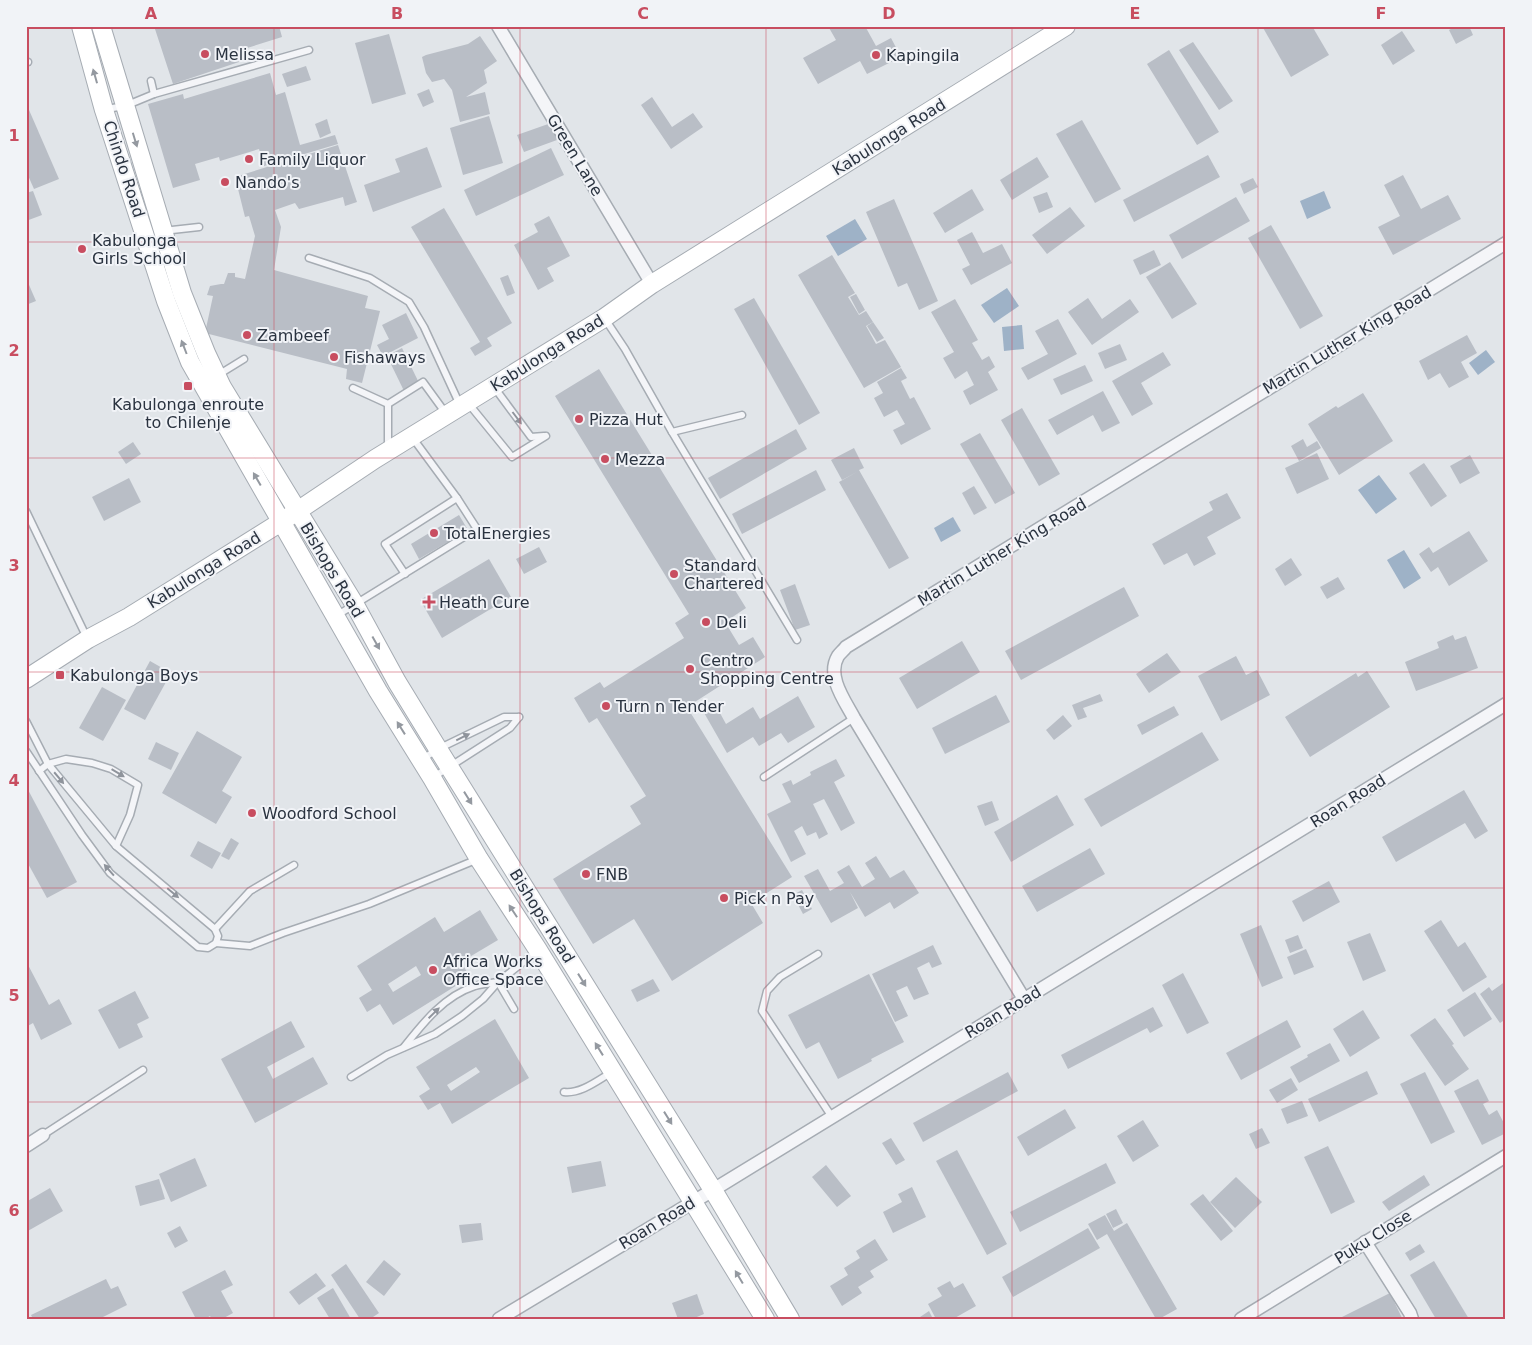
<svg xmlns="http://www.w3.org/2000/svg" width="1532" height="1345" font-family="'DejaVu Sans',sans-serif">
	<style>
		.water { fill: #9eb2c7 }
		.building { fill: #b9bec6; fill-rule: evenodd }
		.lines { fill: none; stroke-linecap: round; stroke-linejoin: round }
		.lane-casing { stroke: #a6acb3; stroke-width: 9 }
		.street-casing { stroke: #a6acb3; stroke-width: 15 }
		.secondary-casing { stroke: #a6acb3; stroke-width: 20 }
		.lane { stroke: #f4f5f8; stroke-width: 6 }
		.street { stroke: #f4f5f8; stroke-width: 12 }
		.secondary { stroke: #fff; stroke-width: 18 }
		.oneway { fill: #9499a0 }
		.oneway2 { fill: #8f949c }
		.grid { fill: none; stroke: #c84d60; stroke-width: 1; stroke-opacity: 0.55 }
		.poi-dot { fill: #c84d60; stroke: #f1f3f7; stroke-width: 2 }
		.labels { text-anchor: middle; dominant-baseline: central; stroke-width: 4; stroke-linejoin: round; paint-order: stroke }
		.poi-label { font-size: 16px; fill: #2a3340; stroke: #f1f3f7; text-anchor: start }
		.street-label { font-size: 16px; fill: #2a3340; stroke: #f1f3f7 }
		.neatline { fill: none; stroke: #c84d60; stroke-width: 2 }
		.grid-label { font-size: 16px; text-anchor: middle; font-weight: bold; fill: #c84d60 }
	</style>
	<rect width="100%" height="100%" fill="#e1e5e9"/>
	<g class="water">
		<polygon points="1324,191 1331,208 1307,219 1300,201"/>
		<polygon points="855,219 867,239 838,256 826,236"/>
		<polygon points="1007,288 1019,306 994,323 981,305"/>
		<polygon points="1022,325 1024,349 1004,351 1002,327"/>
		<polygon points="1486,350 1495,362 1478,375 1469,363"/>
		<polygon points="1379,475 1397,499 1376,514 1358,490"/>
		<polygon points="953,517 961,531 941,542 934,528"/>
		<polygon points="1404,550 1421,578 1404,589 1387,560"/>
	</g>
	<g class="building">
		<polygon points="154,26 279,26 282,37 244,49 248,59 173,84"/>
		<polygon points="828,26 865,26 876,46 891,38 901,57 867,74 860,61 818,84 803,58 836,40"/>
		<polygon points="1262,26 1312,26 1329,55 1291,77"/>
		<polygon points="1456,26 1469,26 1473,35 1456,44 1449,30"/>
		<polygon points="1402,31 1415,51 1393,65 1381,45"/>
		<polygon points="389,34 406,94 372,104 355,43"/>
		<polygon points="480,36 497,61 484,70 487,83 466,97 485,92 490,114 460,122 452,90 444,79 432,82 426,73 422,57 426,55 468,44"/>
		<polygon points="1193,42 1233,101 1219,110 1179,50"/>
		<polygon points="1169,50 1219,132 1197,145 1147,64"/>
		<polygon points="306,66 311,80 287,87 282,74"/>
		<polygon points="270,73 276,95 285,92 300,145 335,135 338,144 264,166 259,149 220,161 219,157 195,164 200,180 173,188 148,104 183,94 184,99"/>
		<polygon points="429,89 434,102 423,107 417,94"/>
		<polygon points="652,97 672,127 693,113 703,127 671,149 641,105"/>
		<polygon points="26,103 59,179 34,189 26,171"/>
		<polygon points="489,116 503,163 463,175 450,128"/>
		<polygon points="327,119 331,133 320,138 315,124"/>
		<polygon points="1082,120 1121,189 1095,203 1056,134"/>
		<polygon points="551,123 557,140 524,152 517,135"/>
		<polygon points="338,145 357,202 345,206 343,197 299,209 295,203 275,210 281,227 274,270 368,296 365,308 380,311 362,383 346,379 347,369 205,333 213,296 207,295 210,286 221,284 224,284 228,273 235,273 235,277 245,279 255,236 249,216 245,217 235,177"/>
		<polygon points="427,147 442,187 373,212 364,185 400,172 395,159"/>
		<polygon points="551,148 564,175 476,216 464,190"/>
		<polygon points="1208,155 1220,177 1134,222 1123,200"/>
		<polygon points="1037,157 1049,177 1012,200 1000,180"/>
		<polygon points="1403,175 1421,209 1448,195 1461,219 1393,255 1378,227 1400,216 1384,185"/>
		<polygon points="1253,178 1258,187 1244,194 1240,184"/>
		<polygon points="972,189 984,210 945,233 933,213"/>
		<polygon points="33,191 42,215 26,221 26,193"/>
		<polygon points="1047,192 1053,207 1039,213 1033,197"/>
		<polygon points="1236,197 1250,221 1182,259 1169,235"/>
		<polygon points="894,199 938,301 919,310 907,283 898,287 866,212"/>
		<polygon points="1070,207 1085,226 1047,254 1032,235"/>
		<polygon points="444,208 512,323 487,338 492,346 475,356 470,348 480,342 411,227"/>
		<polygon points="549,216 570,256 547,268 554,281 538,290 514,245 538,232 534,224"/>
		<polygon points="1271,225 1323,316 1300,329 1248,238"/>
		<polygon points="972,232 983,253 1002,244 1012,263 971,285 962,269 970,265 957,240"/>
		<polygon points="1154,250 1161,265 1140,275 1133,260"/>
		<polygon points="832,255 855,293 848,297 859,315 866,311 873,322 866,326 876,344 885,340 901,367 864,388 798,275"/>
		<polygon points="1170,262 1197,304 1172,319 1146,277"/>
		<polygon points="508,275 515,293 507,296 500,278"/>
		<polygon points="26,278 36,301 26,305"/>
		<polygon points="856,294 865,310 859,314 850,297"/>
		<polygon points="754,298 820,413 799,425 734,309"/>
		<polygon points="1088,298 1102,319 1130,299 1139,312 1092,345 1068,312"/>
		<polygon points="955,299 978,340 972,343 982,360 989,356 995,367 988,372 998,390 970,405 963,391 974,385 967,371 955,379 943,358 954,352 931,312"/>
		<polygon points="406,313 418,338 383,356 377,345 389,339 382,325"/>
		<polygon points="1058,319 1077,354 1028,380 1021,368 1048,354 1035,331"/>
		<polygon points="873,322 884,338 877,342 867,326"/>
		<polygon points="1467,335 1477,353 1461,362 1469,377 1449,388 1440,373 1428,380 1419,361"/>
		<polygon points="1120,344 1127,360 1105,369 1098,353"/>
		<polygon points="402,348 420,385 405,393 387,356"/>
		<polygon points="1163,352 1171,365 1141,383 1153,404 1132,416 1112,381"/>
		<polygon points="1085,365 1093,381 1061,395 1053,379"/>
		<polygon points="901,368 907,378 901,381 910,399 914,397 931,429 901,445 893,430 905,424 897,410 884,417 874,398 883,393 877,382"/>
		<polygon points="599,369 746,608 725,622 739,645 753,637 765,657 687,707 792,877 751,903 763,923 672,981 634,919 593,944 553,879 641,824 630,806 646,796 597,718 589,723 574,698 600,682 604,688 684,638 675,623 689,614 555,396"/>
		<polygon points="1103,391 1120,423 1102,432 1093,415 1057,435 1048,420"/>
		<polygon points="1363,393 1393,441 1339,475 1308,424 1336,406 1338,408"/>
		<polygon points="1022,408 1060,474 1039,486 1001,420"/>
		<polygon points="796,429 807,449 720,499 708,478"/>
		<polygon points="980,433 1015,493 995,504 960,444"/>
		<polygon points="1303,439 1307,447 1317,441 1321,448 1299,461 1291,446"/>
		<polygon points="133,442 141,454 126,464 118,452"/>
		<polygon points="854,448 864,468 859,470 909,558 889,569 839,482 857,472 842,480 831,460"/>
		<polygon points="1317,453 1329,479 1297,494 1285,468"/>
		<polygon points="1470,455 1480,473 1460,484 1450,466"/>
		<polygon points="1424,463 1447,496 1431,507 1409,473"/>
		<polygon points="816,470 826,490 742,534 732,514"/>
		<polygon points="129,478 141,502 104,521 92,497"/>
		<polygon points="974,486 987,508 974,515 962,493"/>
		<polygon points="1227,493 1241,518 1207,537 1216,554 1194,566 1187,553 1164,565 1152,544 1213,510 1209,502"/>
		<polygon points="459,515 468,530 419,559 411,544"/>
		<polygon points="1469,531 1488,561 1449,586 1438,567 1431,572 1419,554 1429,547 1433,553"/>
		<polygon points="539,547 547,562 524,574 516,559"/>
		<polygon points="1291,558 1302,575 1285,586 1275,569"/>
		<polygon points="489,559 511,597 442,638 420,600"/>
		<polygon points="1338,577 1345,589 1327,599 1320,587"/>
		<polygon points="795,584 810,625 795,630 780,590"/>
		<polygon points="1124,587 1139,616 1021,680 1005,651"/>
		<polygon points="1453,635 1455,640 1466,636 1478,668 1416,691 1405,662 1439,648 1437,642"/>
		<polygon points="962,641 980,672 917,709 899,678"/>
		<polygon points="1167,653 1181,672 1149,693 1136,674"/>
		<polygon points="1236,656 1246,675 1257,670 1270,695 1221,721 1198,676"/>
		<polygon points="150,661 171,673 145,720 124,709"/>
		<polygon points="1367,671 1390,707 1310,757 1285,717 1356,673 1358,677"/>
		<polygon points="102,687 126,700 103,741 79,728"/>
		<polygon points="1100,694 1103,701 1083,708 1087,717 1078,720 1072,705"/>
		<polygon points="996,695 1010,722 945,754 932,728"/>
		<polygon points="798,696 815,727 788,743 781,733 759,746 753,737 727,753 703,711 715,704 726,724 753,707 760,719"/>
		<polygon points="1174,706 1179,715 1142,735 1137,725"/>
		<polygon points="1063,715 1072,726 1054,740 1046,730"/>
		<polygon points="197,731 242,757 222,791 232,797 216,824 162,793"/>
		<polygon points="1202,732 1219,760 1101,827 1084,799"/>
		<polygon points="156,742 179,753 171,770 148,759"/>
		<polygon points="836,759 845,776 834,782 855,823 841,831 824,799 813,804 828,834 819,839 816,832 807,836 802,826 794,831 806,854 791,862 767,814 791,802 782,784 791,780 793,785 811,775 810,772"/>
		<polygon points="26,786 77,882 47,898 26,860"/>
		<polygon points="1464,790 1488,831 1475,839 1465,823 1396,862 1382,837"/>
		<polygon points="1057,795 1074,825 1011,862 994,832"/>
		<polygon points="992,801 999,820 985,826 977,806"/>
		<polygon points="231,838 239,843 229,860 221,856"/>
		<polygon points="198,841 221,853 212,869 190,856"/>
		<polygon points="1090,848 1105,874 1037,912 1022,886"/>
		<polygon points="876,856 890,878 904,870 919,893 894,909 890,902 865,917 850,892 858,908 831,923 804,876 818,869 830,891 844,883 837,872 849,865 862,887 875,879 865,863"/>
		<polygon points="1329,881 1340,902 1303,922 1292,901"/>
		<polygon points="802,890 812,909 803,914 793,895"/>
		<path d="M480,910L498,940L461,962L470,977L393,1025L380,1004L367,1012L359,998L372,990L357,966L435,917L444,932ZM416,966L421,975L393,992L388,984Z"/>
		<polygon points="1441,920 1458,947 1465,942 1487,977 1463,992 1424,931"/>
		<polygon points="1261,925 1283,978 1262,987 1240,934"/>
		<polygon points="1370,933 1386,971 1363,981 1347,942"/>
		<polygon points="1298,935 1303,948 1290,953 1285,940"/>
		<polygon points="933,945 942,964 932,968 929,962 917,968 929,994 914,1000 907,986 896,991 908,1016 895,1022 872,974"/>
		<polygon points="1306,949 1314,967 1294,975 1287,957"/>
		<polygon points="26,961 49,1005 59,999 72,1024 41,1040 33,1023 26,1027"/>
		<polygon points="1183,973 1209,1023 1187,1034 1162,985"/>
		<polygon points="869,974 904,1042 871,1059 872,1061 838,1079 819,1042 806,1049 788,1015"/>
		<polygon points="653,979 660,991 637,1002 631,990"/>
		<polygon points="1506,981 1506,1019 1500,1023 1480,994 1489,987 1492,991"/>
		<polygon points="135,991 149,1018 137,1024 143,1037 119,1049 98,1010"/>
		<polygon points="1475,992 1492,1019 1464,1037 1447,1010"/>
		<polygon points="1153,1007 1163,1026 1150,1033 1147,1028 1068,1069 1061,1055"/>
		<polygon points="1363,1010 1380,1038 1350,1057 1333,1029"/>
		<polygon points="1435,1018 1454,1044 1452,1045 1469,1069 1445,1086 1410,1035"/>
		<path d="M495,1019L529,1078L452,1124L440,1103L428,1110L419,1096L430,1089L416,1067ZM476,1067L480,1072L451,1091L447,1085Z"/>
		<polygon points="1287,1020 1301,1047 1241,1080 1226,1053"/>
		<polygon points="291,1021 305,1047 267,1067 273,1079 313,1057 328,1084 255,1123 221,1059"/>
		<polygon points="1330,1043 1340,1061 1299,1083 1290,1067 1308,1057 1307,1055"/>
		<polygon points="1367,1071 1378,1094 1319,1122 1308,1099"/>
		<polygon points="1008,1072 1018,1091 923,1142 913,1123"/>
		<polygon points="1425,1072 1455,1132 1431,1144 1400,1084"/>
		<polygon points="1291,1078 1298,1090 1277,1103 1269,1090"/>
		<polygon points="1478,1079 1489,1101 1483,1104 1489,1115 1497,1110 1506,1127 1506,1133 1482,1145 1454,1091"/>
		<polygon points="1302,1101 1308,1116 1287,1124 1281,1109"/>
		<polygon points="1065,1109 1076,1128 1028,1156 1017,1137"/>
		<polygon points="1143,1120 1159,1146 1133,1162 1117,1136"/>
		<polygon points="1262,1128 1270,1143 1256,1149 1249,1134"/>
		<polygon points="891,1138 905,1160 896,1165 882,1143"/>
		<polygon points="1328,1146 1355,1202 1331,1214 1304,1157"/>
		<polygon points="957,1150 1007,1244 987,1255 936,1161"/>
		<polygon points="195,1158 207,1186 171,1202 159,1174"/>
		<polygon points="601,1161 606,1186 572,1193 567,1167"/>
		<polygon points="1106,1163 1116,1183 1020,1232 1010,1212"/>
		<polygon points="826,1165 851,1196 837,1207 812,1177"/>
		<polygon points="1424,1175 1430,1185 1389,1211 1382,1202"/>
		<polygon points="1236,1177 1262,1202 1235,1228 1210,1202"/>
		<polygon points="159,1179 165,1199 140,1206 135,1186"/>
		<polygon points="912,1187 926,1217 893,1233 883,1212 902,1202 898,1194"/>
		<polygon points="50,1188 63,1211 26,1232 26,1202"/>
		<polygon points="1203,1194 1233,1231 1221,1241 1190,1204"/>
		<polygon points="1116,1209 1123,1223 1113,1228 1106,1214"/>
		<polygon points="1105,1215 1114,1231 1127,1223 1177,1309 1159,1319 1156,1319 1107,1234 1097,1240 1088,1224"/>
		<polygon points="481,1223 483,1240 462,1243 459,1225"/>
		<polygon points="180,1226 188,1241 175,1248 167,1233"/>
		<polygon points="1088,1228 1100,1248 1013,1297 1002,1277"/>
		<polygon points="875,1239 888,1260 870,1271 874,1277 858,1287 862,1293 842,1306 830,1286 848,1275 844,1268 860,1258 856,1251"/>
		<polygon points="1420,1244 1425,1252 1410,1261 1405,1253"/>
		<polygon points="384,1260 401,1274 384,1296 366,1282"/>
		<polygon points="1434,1261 1469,1319 1436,1319 1410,1275"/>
		<polygon points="346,1264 379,1313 370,1319 360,1319 331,1275"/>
		<polygon points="225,1270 233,1285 221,1291 233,1313 222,1319 212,1319 210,1316 205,1319 196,1319 182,1292"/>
		<polygon points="316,1273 326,1286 299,1305 289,1292"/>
		<polygon points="106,1279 111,1289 118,1286 127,1305 99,1319 33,1319 31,1315"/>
		<polygon points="950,1281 954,1288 963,1283 976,1306 953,1319 936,1319 928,1304 942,1296 937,1288"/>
		<polygon points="333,1288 351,1319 330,1319 317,1298"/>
		<polygon points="1390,1293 1402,1318 1400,1319 1338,1319"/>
		<polygon points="697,1294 704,1314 692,1319 678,1319 672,1303"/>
		<polygon points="929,1311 933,1319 917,1319"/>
	</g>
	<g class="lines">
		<defs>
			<g id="lane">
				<polyline points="26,62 28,62"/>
				<polyline points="151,81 154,94"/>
				<polyline points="106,109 125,106 154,94 309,50"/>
				<polyline points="163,231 199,227"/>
				<polyline points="309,258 370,278 409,302 424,327 460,405"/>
				<polyline points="605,319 625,349 672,432 797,640"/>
				<polyline points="218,375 244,359"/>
				<polyline points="494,387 531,437 544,436"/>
				<polyline points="353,388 388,404 423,382 447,415"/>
				<polyline points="468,403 512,457 546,436"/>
				<polyline points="672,432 742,415"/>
				<polyline points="388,447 388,404"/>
				<polyline points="26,511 87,638"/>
				<polyline points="405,574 385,544 457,498"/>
				<polyline points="336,616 477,529 457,498 412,437"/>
				<polyline points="26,721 48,764 116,846 215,929 218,936 216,943 208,948 198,947 110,873 82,835 26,751"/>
				<polyline points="421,760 438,749 504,717 519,717"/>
				<polyline points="39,771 48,764 66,759 92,763 111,769 138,785 130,815 116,846"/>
				<polyline points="764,777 854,718"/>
				<polyline points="432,778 510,728 519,717"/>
				<polyline points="215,929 250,891 294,865"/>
				<polyline points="216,943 250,946 283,933 369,904 478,859"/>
				<polyline points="818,954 780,977 767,991 762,1011 832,1117"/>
				<polyline points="498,982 514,1009"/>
				<path d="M404,1047C423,1023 444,996 475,986C482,984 491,983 498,982"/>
				<polyline points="351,1077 387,1055 435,1034 462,1016 483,999 498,982 536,952"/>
				<path d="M564,1092C581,1094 598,1080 612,1072"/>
				<polyline points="43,1135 143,1070"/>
			</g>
			<g id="street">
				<polyline points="498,26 652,284"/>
				<path d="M1024,999L854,718C845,701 826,676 838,656C840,653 844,650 846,647L1506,243"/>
				<polyline points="26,1146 43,1135"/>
				<polyline points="1365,1242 1410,1313 1412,1319"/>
				<polyline points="499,1319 713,1190 1506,704"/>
				<polyline points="1241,1319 1506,1156"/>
			</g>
			<g id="secondary">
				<polyline points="81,26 104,110 166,301 190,362 378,691 432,778 479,859 538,950 765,1319"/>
				<polyline points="101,26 182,293 206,353 222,387 355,605 397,682 438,749 713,1190 790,1319"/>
				<polyline points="26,679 88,639 129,617 281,522 375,459 604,318 652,284 1066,26"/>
			</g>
		</defs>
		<use href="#lane" class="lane-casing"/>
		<use href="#street" class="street-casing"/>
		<use href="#secondary" class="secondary-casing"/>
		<use href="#lane" class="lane"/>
		<use href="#street" class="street"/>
		<use href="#secondary" class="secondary"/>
	</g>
	<defs><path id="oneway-solid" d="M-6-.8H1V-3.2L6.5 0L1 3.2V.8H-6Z" transform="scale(1.25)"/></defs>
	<g class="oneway">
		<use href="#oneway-solid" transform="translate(95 76) rotate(-106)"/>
		<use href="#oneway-solid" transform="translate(135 140) rotate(73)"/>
		<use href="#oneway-solid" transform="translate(184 347) rotate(-111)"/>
		<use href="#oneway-solid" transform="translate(257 479) rotate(-120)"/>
		<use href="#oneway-solid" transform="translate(376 643) rotate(61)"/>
		<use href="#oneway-solid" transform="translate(401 728) rotate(-122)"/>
		<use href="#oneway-solid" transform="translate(468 798) rotate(58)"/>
		<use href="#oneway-solid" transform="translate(513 911) rotate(-123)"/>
		<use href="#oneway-solid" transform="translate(582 980) rotate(58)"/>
		<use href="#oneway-solid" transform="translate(599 1049) rotate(-122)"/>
		<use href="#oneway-solid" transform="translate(668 1118) rotate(58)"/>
		<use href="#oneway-solid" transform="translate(739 1277) rotate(-121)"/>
	</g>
	<g class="oneway2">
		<use href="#oneway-solid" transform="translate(517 418) rotate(53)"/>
		<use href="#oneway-solid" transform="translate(463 737) rotate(-26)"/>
		<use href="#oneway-solid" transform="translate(118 773) rotate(31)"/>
		<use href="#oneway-solid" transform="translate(59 778) rotate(50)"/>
		<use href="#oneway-solid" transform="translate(109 870) rotate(-131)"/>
		<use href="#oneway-solid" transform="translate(173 893) rotate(40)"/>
		<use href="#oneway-solid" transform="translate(434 1013) rotate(-44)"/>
	</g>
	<path class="grid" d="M274,26V1319M520,26V1319M766,26V1319M1012,26V1319M1258,26V1319M26,242H1506M26,458H1506M26,672H1506M26,888H1506M26,1102H1506"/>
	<g class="poi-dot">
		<circle cx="205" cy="54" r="5"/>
		<circle cx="876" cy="55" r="5"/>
		<circle cx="249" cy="159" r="5"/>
		<circle cx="225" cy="182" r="5"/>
		<circle cx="82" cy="249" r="5"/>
		<circle cx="247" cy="335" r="5"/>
		<circle cx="334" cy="357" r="5"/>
		<rect x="183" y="381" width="10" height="10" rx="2.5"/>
		<circle cx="579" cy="419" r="5"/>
		<circle cx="605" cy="459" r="5"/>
		<circle cx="434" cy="533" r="5"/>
		<circle cx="674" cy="574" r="5"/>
		<path d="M426.5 594.5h5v5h5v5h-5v5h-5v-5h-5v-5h5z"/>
		<circle cx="706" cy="622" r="5"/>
		<circle cx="690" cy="669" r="5"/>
		<rect x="55" y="670" width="10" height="10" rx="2.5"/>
		<circle cx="606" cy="706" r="5"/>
		<circle cx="252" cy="813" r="5"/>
		<circle cx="586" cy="874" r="5"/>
		<circle cx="724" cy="898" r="5"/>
		<circle cx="433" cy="970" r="5"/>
	</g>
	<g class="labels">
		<g class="poi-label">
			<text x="215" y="54">Melissa</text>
			<text x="886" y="55">Kapingila</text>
			<text x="259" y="159">Family Liquor</text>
			<text x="235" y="182">Nando's</text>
			<text x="92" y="240">Kabulonga<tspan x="92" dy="18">Girls School</tspan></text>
			<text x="257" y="335">Zambeef</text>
			<text x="344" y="357">Fishaways</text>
			<text x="188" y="404" text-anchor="middle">Kabulonga enroute<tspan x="188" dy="18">to Chilenje</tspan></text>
			<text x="589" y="419">Pizza Hut</text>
			<text x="615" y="459">Mezza</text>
			<text x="444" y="533">TotalEnergies</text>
			<text x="684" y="565">Standard<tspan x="684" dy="18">Chartered</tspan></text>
			<text x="439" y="602">Heath Cure</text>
			<text x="716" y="622">Deli</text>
			<text x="700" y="660">Centro<tspan x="700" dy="18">Shopping Centre</tspan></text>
			<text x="70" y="675">Kabulonga Boys</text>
			<text x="616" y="706">Turn n Tender</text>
			<text x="262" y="813">Woodford School</text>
			<text x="596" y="874">FNB</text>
			<text x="734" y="898">Pick n Pay</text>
			<text x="443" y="961">Africa Works<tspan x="443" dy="18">Office Space</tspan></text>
		</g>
		<g class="street-label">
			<text transform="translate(889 137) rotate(-32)">Kabulonga Road</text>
			<text transform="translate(575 155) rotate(59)">Green Lane</text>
			<text transform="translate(124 169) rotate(72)">Chindo Road</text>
			<text transform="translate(1347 340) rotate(-31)">Martin Luther King Road</text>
			<text transform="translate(547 353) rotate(-32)">Kabulonga Road</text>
			<text transform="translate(1002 552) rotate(-31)">Martin Luther King Road</text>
			<text transform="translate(204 570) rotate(-32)">Kabulonga Road</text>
			<text transform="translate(332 570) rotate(59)">Bishops Road</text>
			<text transform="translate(1348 801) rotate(-32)">Roan Road</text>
			<text transform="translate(542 916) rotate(58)">Bishops Road</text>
			<text transform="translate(1003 1012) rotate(-31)">Roan Road</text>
			<text transform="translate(657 1223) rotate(-31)">Roan Road</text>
			<text transform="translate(1373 1237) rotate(-32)">Puku Close</text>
		</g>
	</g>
	<rect width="1532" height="1345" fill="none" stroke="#f1f3f7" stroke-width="55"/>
	<rect x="28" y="28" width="1476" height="1290" class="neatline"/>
	<g class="grid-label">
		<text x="151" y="19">A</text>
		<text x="397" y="19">B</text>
		<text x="643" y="19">C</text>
		<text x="889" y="19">D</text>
		<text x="1135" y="19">E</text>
		<text x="1381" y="19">F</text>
		<text x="14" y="141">1</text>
		<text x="14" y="356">2</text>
		<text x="14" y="571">3</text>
		<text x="14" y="786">4</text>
		<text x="14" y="1001">5</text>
		<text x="14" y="1216">6</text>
	</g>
</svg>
